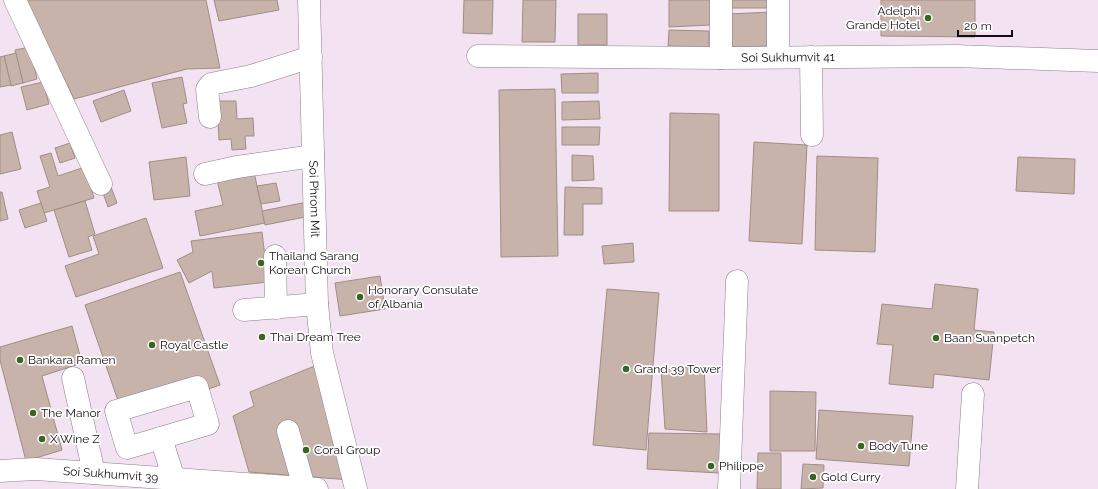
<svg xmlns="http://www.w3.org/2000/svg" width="1098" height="489" font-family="Raleway,sans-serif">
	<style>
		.building { fill: #c7b3aa; stroke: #a08d84 }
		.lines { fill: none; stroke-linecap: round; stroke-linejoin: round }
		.minor-casing { stroke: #8d7e8c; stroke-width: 23 }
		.minor { stroke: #fff; stroke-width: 22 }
		.poi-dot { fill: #376625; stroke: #fff; stroke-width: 1.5 }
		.labels { text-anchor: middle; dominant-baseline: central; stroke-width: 3.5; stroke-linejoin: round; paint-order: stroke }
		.poi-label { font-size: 12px; fill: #130e13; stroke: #fff; text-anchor: start }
		.street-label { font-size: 12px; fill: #130e13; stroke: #fff }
	</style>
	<rect width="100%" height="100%" fill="#f3e3f2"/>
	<g class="building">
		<polygon points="26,0 206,0 220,68 187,69 74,99"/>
		<polygon points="214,0 277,0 279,10 219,21"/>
		<polygon points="464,0 493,0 492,34 463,33"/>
		<polygon points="523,0 556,0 555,42 522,42"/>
		<polygon points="669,0 712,0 711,25 669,27"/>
		<rect x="729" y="0" width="44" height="8"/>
		<polygon points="881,0 975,0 975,37 881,36"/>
		<polygon points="772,12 774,46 730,47 729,14"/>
		<rect x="578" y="14" width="29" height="31"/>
		<polygon points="669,30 709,31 709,47 668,46"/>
		<polygon points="30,47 37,79 23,83 15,50"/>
		<polygon points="16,53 23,83 11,86 4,56"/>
		<polygon points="4,56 11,85 0,87 0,57"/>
		<polygon points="598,73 598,93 562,93 561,74"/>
		<polygon points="182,77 187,103 183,104 187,123 162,128 152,83"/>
		<polygon points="43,82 49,104 27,110 21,87"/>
		<polygon points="555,89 558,256 501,257 499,90"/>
		<polygon points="124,90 131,111 101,122 93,101"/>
		<polygon points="217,101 236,101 237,119 253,118 254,136 245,136 246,149 232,150 231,139 219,140"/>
		<polygon points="599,101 600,119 562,120 562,102"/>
		<polygon points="670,113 719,114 719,211 669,211"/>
		<polygon points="562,127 600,127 599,145 562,145"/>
		<polygon points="12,132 21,169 0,174 0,135"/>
		<polygon points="754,142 807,145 802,244 749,241"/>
		<polygon points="70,143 75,158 60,163 55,148"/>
		<polygon points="51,153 58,176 85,167 94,198 44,213 37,191 50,187 40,156"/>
		<polygon points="572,155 593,156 594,180 572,181"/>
		<polygon points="817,156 878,158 875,252 815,250"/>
		<polygon points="186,157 190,196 154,200 149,162"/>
		<polygon points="1018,157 1075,159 1074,194 1016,191"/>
		<polygon points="254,172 265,223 200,236 195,211 223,205 217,180"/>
		<polygon points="276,183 280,201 261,204 257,186"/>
		<polygon points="111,187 117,203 108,207 102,190"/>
		<polygon points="565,187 602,188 602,204 583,204 583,235 564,235"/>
		<polygon points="0,192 2,192 8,219 0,221"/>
		<polygon points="85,201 95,234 88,237 92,250 69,257 54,210"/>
		<polygon points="307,202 310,216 265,225 262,211"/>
		<polygon points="41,203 47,221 25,228 19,210"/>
		<polygon points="146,218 163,268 76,297 65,266 99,254 93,236"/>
		<polygon points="262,232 268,282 214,288 212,271 189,283 177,260 193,252 191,241"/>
		<polygon points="633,243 634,262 604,264 602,246"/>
		<polygon points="180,272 220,385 124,418 85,305"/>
		<polygon points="380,276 385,309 340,316 335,283"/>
		<polygon points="935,284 978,289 974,330 994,332 989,380 934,374 933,388 889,384 893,345 877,344 882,304 932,309"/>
		<polygon points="607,289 659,293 646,450 593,445"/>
		<polygon points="72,326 82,363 42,376 62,450 26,461 0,360 0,347"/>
		<polygon points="322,363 350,480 249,472 233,416 254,406 250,392"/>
		<polygon points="704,366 707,432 665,429 661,370"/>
		<polygon points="770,391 816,392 815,451 770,451"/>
		<polygon points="819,410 913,416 909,466 816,459"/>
		<polygon points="649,433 721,434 719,473 647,469"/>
		<polygon points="758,453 781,453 781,489 757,489"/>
		<polygon points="803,464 824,465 823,488 801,489"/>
	</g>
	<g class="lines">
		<defs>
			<g id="minor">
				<polyline points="15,0 101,184"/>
				<path id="s1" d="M309,0L317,304L322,353L356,489"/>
				<path id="s2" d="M478,56L721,58L956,56L1098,61"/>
				<polyline points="778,57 778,0"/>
				<polyline points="811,57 812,135"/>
				<polyline points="721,58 721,0"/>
				<polyline points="210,117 207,89 211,84 251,76 311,57"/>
				<polyline points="205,174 237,167 313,156"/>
				<polyline points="275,256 276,308"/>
				<polyline points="244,310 317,304"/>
				<polyline points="73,378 94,473"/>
				<polygon points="197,387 208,424 127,448 116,411"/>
				<polyline points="288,431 304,487"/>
				<polyline points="161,438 174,479"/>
				<path id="s3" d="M0,471L17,470L36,469L317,489"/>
				<polyline points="729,489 737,281"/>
				<polyline points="967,489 973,394"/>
			</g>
		</defs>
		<use href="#minor" class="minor-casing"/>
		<use href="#minor" class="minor"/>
	</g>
	<g class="poi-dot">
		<circle cx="928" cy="18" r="4"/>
		<circle cx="261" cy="263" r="4"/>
		<circle cx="360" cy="297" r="4"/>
		<circle cx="262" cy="337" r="4"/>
		<circle cx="936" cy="338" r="4"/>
		<circle cx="152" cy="345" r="4"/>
		<circle cx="20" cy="360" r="4"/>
		<circle cx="626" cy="369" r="4"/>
		<circle cx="33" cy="413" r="4"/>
		<circle cx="42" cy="439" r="4"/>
		<circle cx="861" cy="446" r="4"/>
		<circle cx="306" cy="450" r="4"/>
		<circle cx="711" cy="466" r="4"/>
		<circle cx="813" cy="477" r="4"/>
	</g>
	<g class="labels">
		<g class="poi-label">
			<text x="920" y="11" text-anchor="end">Adelphi<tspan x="920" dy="14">Grande Hotel</tspan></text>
			<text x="269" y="256">Thailand Sarang<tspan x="269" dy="14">Korean Church</tspan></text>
			<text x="368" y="290">Honorary Consulate<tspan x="368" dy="14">of Albania</tspan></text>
			<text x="270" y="337">Thai Dream Tree</text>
			<text x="944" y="338">Baan Suanpetch</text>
			<text x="160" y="345">Royal Castle</text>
			<text x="28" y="360">Bankara Ramen</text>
			<text x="634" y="369">Grand 39 Tower</text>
			<text x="41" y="413">The Manor</text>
			<text x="50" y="439">X Wine Z</text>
			<text x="869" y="446">Body Tune</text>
			<text x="314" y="450">Coral Group</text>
			<text x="719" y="466">Philippe</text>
			<text x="821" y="477">Gold Curry</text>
		</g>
		<g class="street-label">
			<text stroke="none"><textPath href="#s2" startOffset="310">Soi Sukhumvit 41</textPath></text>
			<text stroke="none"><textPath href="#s1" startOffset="199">Soi Phrom Mit</textPath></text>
			<text stroke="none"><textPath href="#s3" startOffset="111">Soi Sukhumvit 39</textPath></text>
		</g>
	</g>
	<path d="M958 30v6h54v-6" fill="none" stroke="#130e13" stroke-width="2"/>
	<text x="964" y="30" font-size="12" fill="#130e13" stroke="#ffffff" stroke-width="3" paint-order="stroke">20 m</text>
</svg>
